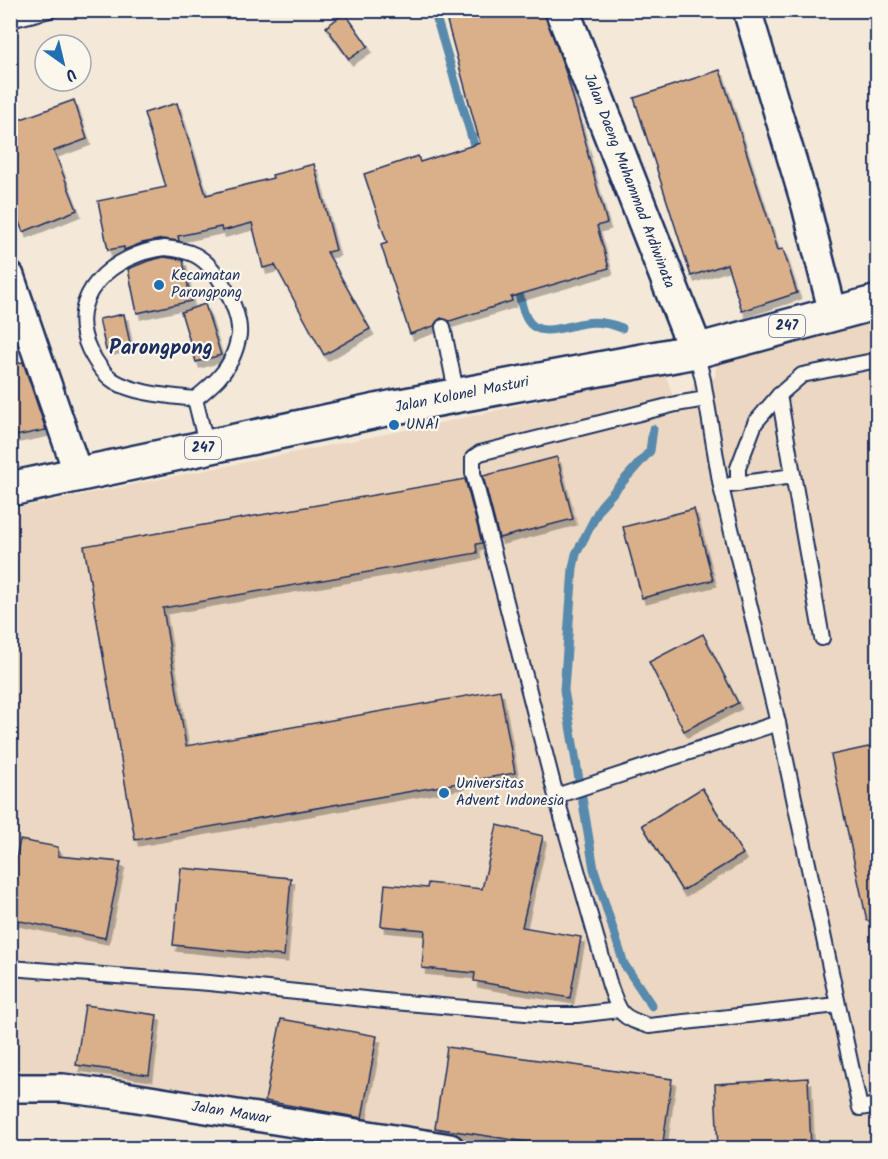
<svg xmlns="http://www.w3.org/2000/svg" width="888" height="1159" font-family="Kalam,sans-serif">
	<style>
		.built { fill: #ecd8c2 }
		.green { fill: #9fe5b2; stroke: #5d8a88; stroke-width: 1.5 }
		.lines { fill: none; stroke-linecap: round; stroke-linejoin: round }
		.stream { stroke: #588aad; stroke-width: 9 }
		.building { fill: #dab08b; stroke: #1b2f5e; stroke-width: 1.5; filter: url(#shadow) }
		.lane-casing { stroke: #1b2f5e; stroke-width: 18 }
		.street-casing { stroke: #1b2f5e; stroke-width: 32 }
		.secondary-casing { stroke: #1b2f5e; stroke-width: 38 }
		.primary-casing { stroke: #1b2f5e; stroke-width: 38 }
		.lane { stroke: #fbf7ec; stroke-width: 14 }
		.street { stroke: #fbf7ec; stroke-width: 27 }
		.secondary { stroke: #fbf7ec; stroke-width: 33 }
		.primary { stroke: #fbf7ec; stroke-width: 33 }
		.poi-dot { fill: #1f6fb2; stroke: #fbf7ec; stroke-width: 2 }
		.labels { text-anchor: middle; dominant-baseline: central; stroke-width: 4.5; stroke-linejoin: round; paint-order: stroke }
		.shield { fill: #fbf7ec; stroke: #5e6b89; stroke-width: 1.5 }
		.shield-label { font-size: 14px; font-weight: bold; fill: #1b2f5e }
		.street-label { font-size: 15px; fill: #1b2f5e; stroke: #fbf7ec }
		.poi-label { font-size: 15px; fill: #1b2f5e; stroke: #fbf7ec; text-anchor: start }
		.district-label { font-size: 21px; font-weight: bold; fill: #1b2f5e; stroke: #fbf7ec }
	</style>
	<defs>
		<filter id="shadow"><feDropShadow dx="3.5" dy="6" stdDeviation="0" flood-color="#0004"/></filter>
	</defs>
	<rect width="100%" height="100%" fill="#f4e9d9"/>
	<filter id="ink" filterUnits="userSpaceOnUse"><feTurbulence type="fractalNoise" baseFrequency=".0167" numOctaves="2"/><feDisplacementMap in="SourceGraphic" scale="12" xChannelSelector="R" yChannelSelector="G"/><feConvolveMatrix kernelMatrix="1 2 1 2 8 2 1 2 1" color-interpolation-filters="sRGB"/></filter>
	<g filter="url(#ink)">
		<polygon class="built" points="877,316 877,1148 512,1148 173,1092 11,1078 11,509 445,422 665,372 673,397 689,395 695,381 715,378 717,353"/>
		<polygon class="green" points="868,11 877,11 877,42"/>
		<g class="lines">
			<g class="stream">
				<polyline points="434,10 477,155"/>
				<path d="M516,283C520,294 521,309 527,319C539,340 567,325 585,323C597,321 611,324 622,328"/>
				<polyline points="652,1006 624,964 594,869 564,690 573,568 576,554 601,506 650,451 653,429"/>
			</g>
		</g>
		<g class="building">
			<polygon points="444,10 544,10 567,76 588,151 587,151 607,223 597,226 609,268 511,297 512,301 450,321 441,318 437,321 434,326 410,334 381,245 387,243 364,174 418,156 420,162 480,143"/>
			<polygon points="345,13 368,46 349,59 326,27"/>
			<polygon points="720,70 778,250 783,249 797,293 742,311 727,264 691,276 634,98"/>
			<polygon points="74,100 87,139 54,151 77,210 23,232 10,200 10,123"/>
			<polygon points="177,103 206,195 273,178 272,175 314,164 336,250 327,252 370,329 324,355 275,265 263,268 252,223 222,231 221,227 178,236 179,241 163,239 142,243 124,250 124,247 108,250 98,201 166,187 144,113"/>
			<polygon points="164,257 183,260 191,301 137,313 128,269 148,261"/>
			<polygon points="205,304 221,355 196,362 181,312"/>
			<polygon points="124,314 130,344 106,350 99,319"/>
			<polygon points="23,362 46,430 10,437 10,365"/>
			<polygon points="557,457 573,519 499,538 483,476"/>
			<polygon points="465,479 482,543 476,544 477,553 163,608 186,746 500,690 515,773 135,840 84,546"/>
			<polygon points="694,509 713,580 642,598 623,527"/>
			<polygon points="703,634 738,703 684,731 649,662"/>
			<polygon points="878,745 878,920 867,921 831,755"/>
			<polygon points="702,788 743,854 682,891 642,825"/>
			<polygon points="497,825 543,836 522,927 581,937 570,998 474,981 475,973 422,968 425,930 381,926 385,884 427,888 428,883 482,889"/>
			<polygon points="20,840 58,847 58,856 121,862 105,938 10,919 10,884"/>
			<polygon points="181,868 291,878 284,956 173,945"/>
			<polygon points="85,1005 157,1015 149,1075 76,1065"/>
			<polygon points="281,1019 377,1036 362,1118 265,1101"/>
			<polygon points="447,1047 672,1079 662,1149 573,1149 435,1128"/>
			<polygon points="808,1078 811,1149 718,1149 715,1084"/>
		</g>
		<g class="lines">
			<defs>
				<g id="lane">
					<polyline points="10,20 50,10"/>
					<path d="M164,248C174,249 185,250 195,255C217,266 241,311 239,335C238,340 236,348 234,353C227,373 211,386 195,399C171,396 135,394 114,381C102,373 95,361 89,349C64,295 114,254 164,248Z"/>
					<polyline points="443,327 457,396"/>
					<polyline points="696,351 703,380 721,487 778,723 860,1108 878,1105"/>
					<polyline points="779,395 822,638"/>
					<polyline points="195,399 207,447"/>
					<path d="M706,399L676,404L480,453L473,458V473L556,796L610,986C620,1014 620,1017 649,1026L837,1005"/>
					<polyline points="738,484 738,468 755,423 779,395 802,375 878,360"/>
					<polyline points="730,485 793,476"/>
					<polyline points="556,796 778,723"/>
					<polyline points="10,968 209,983 394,1002 549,1015 577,1015 619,1010"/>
				</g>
				<g id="street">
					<polyline points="747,10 806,206 833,313"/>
					<polyline points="10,276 78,474"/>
					<polyline points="10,1088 63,1088 125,1096 450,1148"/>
				</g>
				<polyline id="secondary" points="562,10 696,351"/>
				<polyline id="primary" points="10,489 395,407 696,351 878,302"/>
			</defs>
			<use href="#lane" class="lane-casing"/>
			<use href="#street" class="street-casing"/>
			<use href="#secondary" class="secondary-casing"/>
			<use href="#primary" class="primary-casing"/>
			<use href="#lane" class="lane"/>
			<use href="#street" class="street"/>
			<use href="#secondary" class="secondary"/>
			<use href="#primary" class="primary"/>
		</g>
	</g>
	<g class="poi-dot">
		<circle cx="159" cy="285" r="6"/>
		<circle cx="394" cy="425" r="6"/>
		<circle cx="444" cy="793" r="6"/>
	</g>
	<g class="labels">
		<g class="shield">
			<rect x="769" y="315" width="36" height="22" rx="4.5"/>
			<rect x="185" y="437" width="36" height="22" rx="4.5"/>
		</g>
		<g class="shield-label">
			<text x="787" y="326">247</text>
			<text x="203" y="448">247</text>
		</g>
		<g class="street-label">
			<text transform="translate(629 181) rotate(69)">Jalan Daeng Muhammad Ardiwinata</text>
			<text transform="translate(462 395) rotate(-11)">Jalan Kolonel Masturi</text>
			<text transform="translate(231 1113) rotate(9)">Jalan Mawar</text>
		</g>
		<g class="poi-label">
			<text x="171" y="276">Kecamatan<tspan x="171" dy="17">Parongpong</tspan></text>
			<text x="406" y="425">UNAI</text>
			<text x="456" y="784">Universitas<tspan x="456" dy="17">Advent Indonesia</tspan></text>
		</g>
		<g class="district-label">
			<text x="161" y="348">Parongpong</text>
		</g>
	</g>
	<rect width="888" height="1159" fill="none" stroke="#fbf7ec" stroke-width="36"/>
	<rect x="18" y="18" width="852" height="1123" fill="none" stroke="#1b2f5e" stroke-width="2" filter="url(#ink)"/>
	<g transform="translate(63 63) rotate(146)"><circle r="28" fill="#fbf7ec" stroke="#a1a7b3" stroke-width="1.5"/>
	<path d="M0-4.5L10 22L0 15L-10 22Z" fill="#1f6fb2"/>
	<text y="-9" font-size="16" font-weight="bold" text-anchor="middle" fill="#1b2f5e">U</text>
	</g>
</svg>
